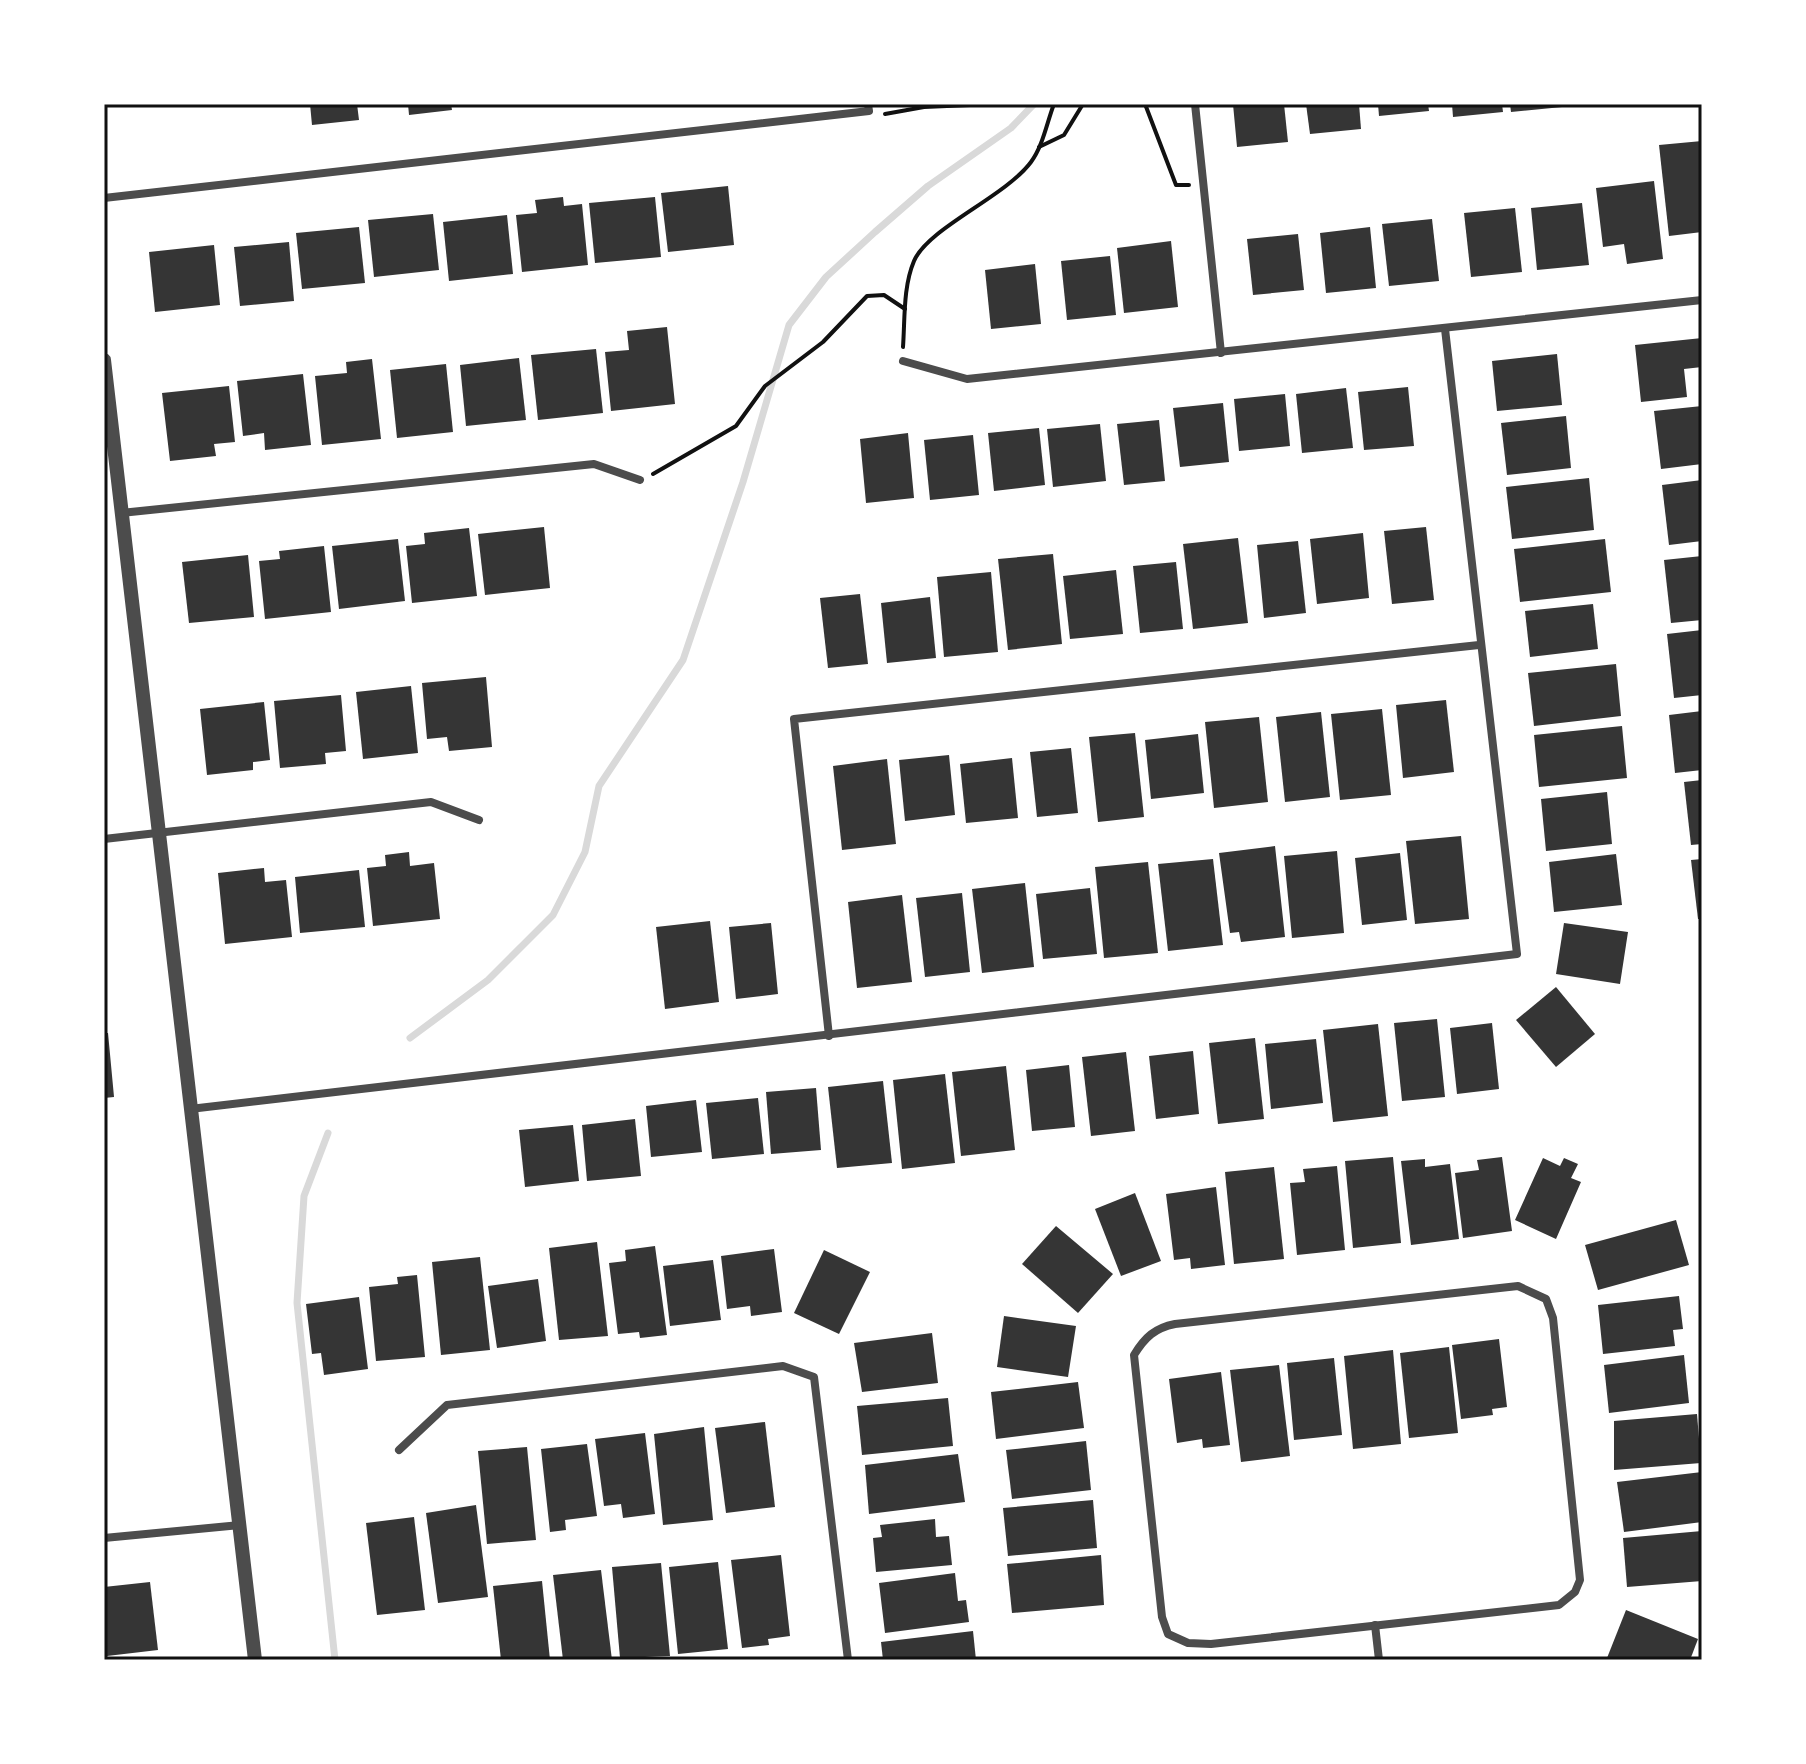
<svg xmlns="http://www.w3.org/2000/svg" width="1806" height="1764" font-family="Roboto,sans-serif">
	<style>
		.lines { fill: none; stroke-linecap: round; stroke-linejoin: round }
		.stream { stroke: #d9d9d9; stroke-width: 7 }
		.building { fill: #353535 }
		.path { stroke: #111; stroke-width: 4 }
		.minor { stroke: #4c4c4c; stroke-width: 8 }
		.tertiary { stroke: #4c4c4c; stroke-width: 14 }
		.neatline { fill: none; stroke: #111; stroke-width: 3 }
	</style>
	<rect width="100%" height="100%" fill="#fff"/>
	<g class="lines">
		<g class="stream">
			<polyline points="410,1038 488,980 553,915 585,852 599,786 683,660 743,482 789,325 826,277 875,232 928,186 1011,128 1034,104"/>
			<polyline points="328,1133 304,1196 297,1303 335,1660"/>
		</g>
	</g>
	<g class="building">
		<polygon points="310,104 357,104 359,120 312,125"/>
		<polygon points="408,104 451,104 452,110 409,115"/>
		<polygon points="1233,104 1284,104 1288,142 1237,147"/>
		<polygon points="1306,104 1359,104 1361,129 1310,134"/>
		<polygon points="1378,104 1428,104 1429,111 1379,116"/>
		<polygon points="1452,104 1502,104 1503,112 1453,117"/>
		<polygon points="1510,104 1562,104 1562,107 1511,112"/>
		<polygon points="1702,141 1702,232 1669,236 1659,145"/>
		<polygon points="1654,181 1663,259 1627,264 1624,244 1603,247 1596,188"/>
		<polygon points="728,186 734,245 668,252 661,193"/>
		<polygon points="563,197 564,206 582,204 588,265 522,272 516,215 537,213 535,200"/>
		<polygon points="655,197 661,257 595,263 589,203"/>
		<polygon points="1582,203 1589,265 1537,270 1531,208"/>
		<polygon points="1515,208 1522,272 1471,277 1464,213"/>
		<polygon points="433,214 439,270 374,277 368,220"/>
		<polygon points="507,215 513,274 449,281 443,222"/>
		<polygon points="1432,219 1439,281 1389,286 1382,224"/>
		<polygon points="359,227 365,283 302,289 296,233"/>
		<polygon points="1370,227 1376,288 1326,293 1320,233"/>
		<polygon points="1298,234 1304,290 1253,295 1247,239"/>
		<polygon points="1171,241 1178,307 1124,313 1117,248"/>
		<polygon points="289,242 294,301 240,306 234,247"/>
		<polygon points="214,245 220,305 155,312 149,252"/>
		<polygon points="1110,256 1116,315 1067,320 1061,261"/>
		<polygon points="1035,264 1041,324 991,329 985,270"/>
		<polygon points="667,327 675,404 611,411 605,352 629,350 627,331"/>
		<polygon points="1702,338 1702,367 1684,369 1687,397 1641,402 1635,345"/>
		<polygon points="596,349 603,413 538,420 531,355"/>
		<polygon points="1557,354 1562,405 1497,411 1492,361"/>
		<polygon points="519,358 526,420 466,426 460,365"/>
		<polygon points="372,359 381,439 322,445 315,376 347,373 346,362"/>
		<polygon points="446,364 453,432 397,438 390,370"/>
		<polygon points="303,374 311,445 265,450 264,433 243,436 237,381"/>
		<polygon points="229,386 235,442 214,444 216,456 170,461 162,393"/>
		<polygon points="1408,387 1414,446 1364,450 1358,392"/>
		<polygon points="1346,388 1353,448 1302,453 1296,394"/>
		<polygon points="1285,394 1290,446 1239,451 1234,399"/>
		<polygon points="1223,403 1229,462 1180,467 1173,408"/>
		<polygon points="1702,406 1702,464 1661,469 1654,411"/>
		<polygon points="1566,416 1571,468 1507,475 1501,423"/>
		<polygon points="1159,420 1165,481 1124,485 1117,424"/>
		<polygon points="1100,424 1106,481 1053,487 1047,429"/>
		<polygon points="1039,428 1045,485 994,491 988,433"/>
		<polygon points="908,433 914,498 866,503 860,439"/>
		<polygon points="973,435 979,495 930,500 924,440"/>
		<polygon points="1589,478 1594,530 1512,539 1506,487"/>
		<polygon points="1702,480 1702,541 1669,545 1662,485"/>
		<polygon points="544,527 550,588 485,595 478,534"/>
		<polygon points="1426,527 1434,600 1392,604 1384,531"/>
		<polygon points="469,528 477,596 412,603 406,546 425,544 424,533"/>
		<polygon points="1363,533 1369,598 1317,604 1310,539"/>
		<polygon points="1238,538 1248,623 1193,629 1183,544"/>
		<polygon points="398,539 405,601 339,609 332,546"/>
		<polygon points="1605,539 1611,592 1520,602 1514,549"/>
		<polygon points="1298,541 1306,613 1264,618 1257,545"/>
		<polygon points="324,546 331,612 265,619 259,561 280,559 279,551"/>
		<polygon points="1053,554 1062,644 1008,650 998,559"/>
		<polygon points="248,555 254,617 189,623 182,562"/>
		<polygon points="1702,556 1702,620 1671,623 1664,560"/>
		<polygon points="1176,562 1183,629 1140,633 1133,566"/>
		<polygon points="1116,570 1123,634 1070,639 1063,576"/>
		<polygon points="991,572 998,652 944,657 937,577"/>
		<polygon points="860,594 868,664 828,668 820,598"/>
		<polygon points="930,597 936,658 887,663 881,603"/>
		<polygon points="1593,604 1598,649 1530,657 1525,611"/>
		<polygon points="1702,630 1702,695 1674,698 1667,634"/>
		<polygon points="1616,664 1621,716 1534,726 1528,673"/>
		<polygon points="486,677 492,747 449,751 447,737 427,739 422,683"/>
		<polygon points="411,686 418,753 363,759 356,692"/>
		<polygon points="341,695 346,751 325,753 326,764 280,768 274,701"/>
		<polygon points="1446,700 1454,772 1403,778 1396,705"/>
		<polygon points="264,702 270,760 253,762 253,770 207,775 200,709"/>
		<polygon points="1382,709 1391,795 1340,800 1331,714"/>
		<polygon points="1702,711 1702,770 1675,773 1669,715"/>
		<polygon points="1321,712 1330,797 1285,802 1276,717"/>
		<polygon points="1259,717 1268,802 1214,808 1205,722"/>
		<polygon points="1622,726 1627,778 1539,787 1534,735"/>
		<polygon points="1135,733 1144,817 1098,822 1089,737"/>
		<polygon points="1198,734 1204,793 1151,799 1145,740"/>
		<polygon points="1071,748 1078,813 1037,817 1030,752"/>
		<polygon points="949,755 955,815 905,821 899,760"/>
		<polygon points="1012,758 1018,818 966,823 960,764"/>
		<polygon points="887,759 896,844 842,850 833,766"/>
		<polygon points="1702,780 1702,844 1691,845 1684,782"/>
		<polygon points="1607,792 1612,844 1546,851 1541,799"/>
		<polygon points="1461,836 1469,919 1415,924 1406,841"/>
		<polygon points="1275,846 1285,937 1241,942 1239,932 1230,933 1219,853"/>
		<polygon points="1337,851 1344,933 1292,938 1284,856"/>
		<polygon points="409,852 410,866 434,863 440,919 373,926 367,868 386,866 385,855"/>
		<polygon points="1400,853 1407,920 1362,925 1355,858"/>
		<polygon points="1616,854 1622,905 1554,912 1549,862"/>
		<polygon points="1213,859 1223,945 1168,951 1158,864"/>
		<polygon points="1702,859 1702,919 1698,919 1691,860"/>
		<polygon points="1148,862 1158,953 1104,958 1095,867"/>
		<polygon points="264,868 265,882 286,880 292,937 225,944 218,873"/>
		<polygon points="359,870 365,927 300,933 295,877"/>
		<polygon points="1025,883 1034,967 982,973 972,889"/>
		<polygon points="1090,888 1097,954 1043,959 1036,894"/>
		<polygon points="962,893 970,972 925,977 916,898"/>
		<polygon points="902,895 912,982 857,988 848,902"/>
		<polygon points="710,921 719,1002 665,1009 656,927"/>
		<polygon points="771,923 778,994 736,999 729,927"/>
		<polygon points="1564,923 1628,932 1620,984 1556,974"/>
		<polygon points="1556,987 1595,1034 1556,1067 1516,1020"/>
		<polygon points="1437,1019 1445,1097 1402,1101 1394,1023"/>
		<polygon points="1492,1023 1499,1089 1457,1094 1450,1028"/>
		<polygon points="1378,1024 1388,1116 1333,1122 1323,1030"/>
		<polygon points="104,1033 108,1033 114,1097 104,1098"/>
		<polygon points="1255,1038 1264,1119 1218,1124 1209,1043"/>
		<polygon points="1316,1039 1323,1103 1271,1109 1265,1044"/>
		<polygon points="1193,1051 1199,1114 1156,1119 1149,1056"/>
		<polygon points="1126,1052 1135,1131 1091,1136 1082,1057"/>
		<polygon points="1069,1065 1075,1127 1032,1131 1026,1070"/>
		<polygon points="1006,1066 1015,1150 961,1156 952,1072"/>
		<polygon points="945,1074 955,1163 902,1169 893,1080"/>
		<polygon points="883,1081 892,1163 837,1168 828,1087"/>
		<polygon points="816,1088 821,1150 771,1154 766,1092"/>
		<polygon points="758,1098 764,1154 712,1159 706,1103"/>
		<polygon points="696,1100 702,1152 651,1157 646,1106"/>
		<polygon points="635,1119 641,1176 587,1181 582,1125"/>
		<polygon points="573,1125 579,1181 525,1187 519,1130"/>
		<polygon points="1393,1157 1401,1243 1353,1248 1345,1161"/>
		<polygon points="1502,1157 1512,1231 1463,1238 1455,1173 1479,1170 1477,1160"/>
		<polygon points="1543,1158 1560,1166 1564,1158 1578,1164 1571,1178 1581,1182 1556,1239 1515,1220"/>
		<polygon points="1425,1159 1425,1167 1450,1164 1459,1239 1411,1245 1401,1161"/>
		<polygon points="1337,1166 1345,1250 1297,1255 1290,1183 1305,1182 1303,1169"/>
		<polygon points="1274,1167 1284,1259 1234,1264 1225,1172"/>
		<polygon points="1216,1187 1225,1265 1191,1269 1190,1258 1174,1260 1166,1194"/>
		<polygon points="1135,1193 1161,1261 1121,1276 1095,1209"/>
		<polygon points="1676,1220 1689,1265 1598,1290 1585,1245"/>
		<polygon points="1056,1226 1113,1274 1078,1313 1022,1264"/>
		<polygon points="597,1242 608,1336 559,1340 549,1248"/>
		<polygon points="655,1246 667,1335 640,1338 639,1332 618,1334 609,1263 626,1261 625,1250"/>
		<polygon points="774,1249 782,1312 751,1316 750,1306 727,1309 721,1256"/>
		<polygon points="824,1250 870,1272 839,1334 794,1313"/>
		<polygon points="480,1257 490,1350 441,1355 432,1262"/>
		<polygon points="713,1260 721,1320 670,1326 663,1266"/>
		<polygon points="417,1275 425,1357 376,1361 369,1287 398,1284 397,1277"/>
		<polygon points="538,1279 546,1341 497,1348 488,1286"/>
		<polygon points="1679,1296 1683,1329 1673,1330 1675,1346 1603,1354 1598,1305"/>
		<polygon points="359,1297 368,1369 324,1375 321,1353 312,1354 306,1304"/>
		<polygon points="1004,1316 1076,1326 1068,1377 997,1367"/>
		<polygon points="932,1333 938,1383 862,1392 854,1343"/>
		<polygon points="1499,1339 1507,1407 1492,1409 1493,1415 1461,1419 1452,1345"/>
		<polygon points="1449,1347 1458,1433 1409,1438 1400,1353"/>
		<polygon points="1393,1350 1401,1444 1353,1449 1344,1356"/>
		<polygon points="1684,1355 1689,1403 1609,1413 1604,1365"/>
		<polygon points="1334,1358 1342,1435 1294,1440 1287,1363"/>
		<polygon points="1279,1365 1290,1456 1241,1462 1230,1370"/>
		<polygon points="1221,1372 1230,1445 1203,1448 1202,1439 1177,1443 1169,1379"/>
		<polygon points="1078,1382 1084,1428 996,1439 991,1392"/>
		<polygon points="948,1398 953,1446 862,1455 857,1406"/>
		<polygon points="1697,1414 1701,1463 1614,1470 1614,1421"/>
		<polygon points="765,1422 775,1507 726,1513 715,1428"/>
		<polygon points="704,1427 713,1520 663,1525 654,1434"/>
		<polygon points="645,1433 655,1514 623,1518 621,1504 604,1506 595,1439"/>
		<polygon points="1086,1441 1091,1490 1012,1499 1006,1450"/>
		<polygon points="587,1444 597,1516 565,1520 566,1530 550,1532 541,1449"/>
		<polygon points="527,1447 536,1540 487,1544 478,1451"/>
		<polygon points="958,1454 965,1502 869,1514 865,1465"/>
		<polygon points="1702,1472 1702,1522 1624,1532 1617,1482"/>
		<polygon points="1093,1500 1097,1548 1008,1556 1003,1508"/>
		<polygon points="476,1505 488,1597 438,1603 426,1513"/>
		<polygon points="414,1517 425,1610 377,1615 366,1523"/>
		<polygon points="935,1519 936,1537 949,1536 952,1565 876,1572 873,1538 882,1537 880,1525"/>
		<polygon points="1702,1531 1702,1581 1627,1587 1623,1538"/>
		<polygon points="781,1555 790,1636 768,1639 769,1645 742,1648 731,1560"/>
		<polygon points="1101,1555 1104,1605 1012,1613 1007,1564"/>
		<polygon points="718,1562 728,1649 678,1654 669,1567"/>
		<polygon points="661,1563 670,1656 620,1658 612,1567"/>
		<polygon points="601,1570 612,1660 563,1660 553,1575"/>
		<polygon points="955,1573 958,1601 966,1600 969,1622 885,1633 879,1583"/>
		<polygon points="542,1581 550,1660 501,1660 493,1586"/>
		<polygon points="150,1582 158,1650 107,1656 104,1587"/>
		<polygon points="1626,1610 1698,1639 1690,1660 1607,1658"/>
		<polygon points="973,1631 976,1660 883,1660 881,1642"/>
	</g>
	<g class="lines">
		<g class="path">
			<polyline points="1145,104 1176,185 1189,185"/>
			<polyline points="885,114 924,107 993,104"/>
			<polyline points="1039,147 1064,135 1083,104"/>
			<path d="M903,347C905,319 903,287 914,261C928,228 1005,197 1031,162C1043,146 1047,122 1054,104"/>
			<polyline points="653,474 736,426 765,386 823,342 867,296 884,295 905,309"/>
		</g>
		<g class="minor">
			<polyline points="1195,104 1221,353"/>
			<polyline points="104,198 869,111 868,104"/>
			<polyline points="903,361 967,379 1702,300"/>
			<polyline points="121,513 594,464 640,480"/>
			<polyline points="104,839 431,802 479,820"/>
			<polyline points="829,1036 794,719 1479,645"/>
			<polyline points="190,1109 1517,954 1445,329"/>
			<path d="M1518,1286L1546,1299L1553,1318L1580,1580L1575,1592L1559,1605L1211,1644L1188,1643L1168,1634L1162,1617L1134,1355C1145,1337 1155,1328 1175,1324Z"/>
			<polyline points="399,1450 447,1405 783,1366 814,1377 848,1660"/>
			<polyline points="104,1538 240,1525"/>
			<polyline points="1375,1625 1379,1660"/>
		</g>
		<polyline class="tertiary" points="104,360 255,1660"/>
	</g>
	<rect width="1806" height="1764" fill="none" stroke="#ffffff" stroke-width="212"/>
	<rect x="106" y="106" width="1594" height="1552" class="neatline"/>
</svg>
